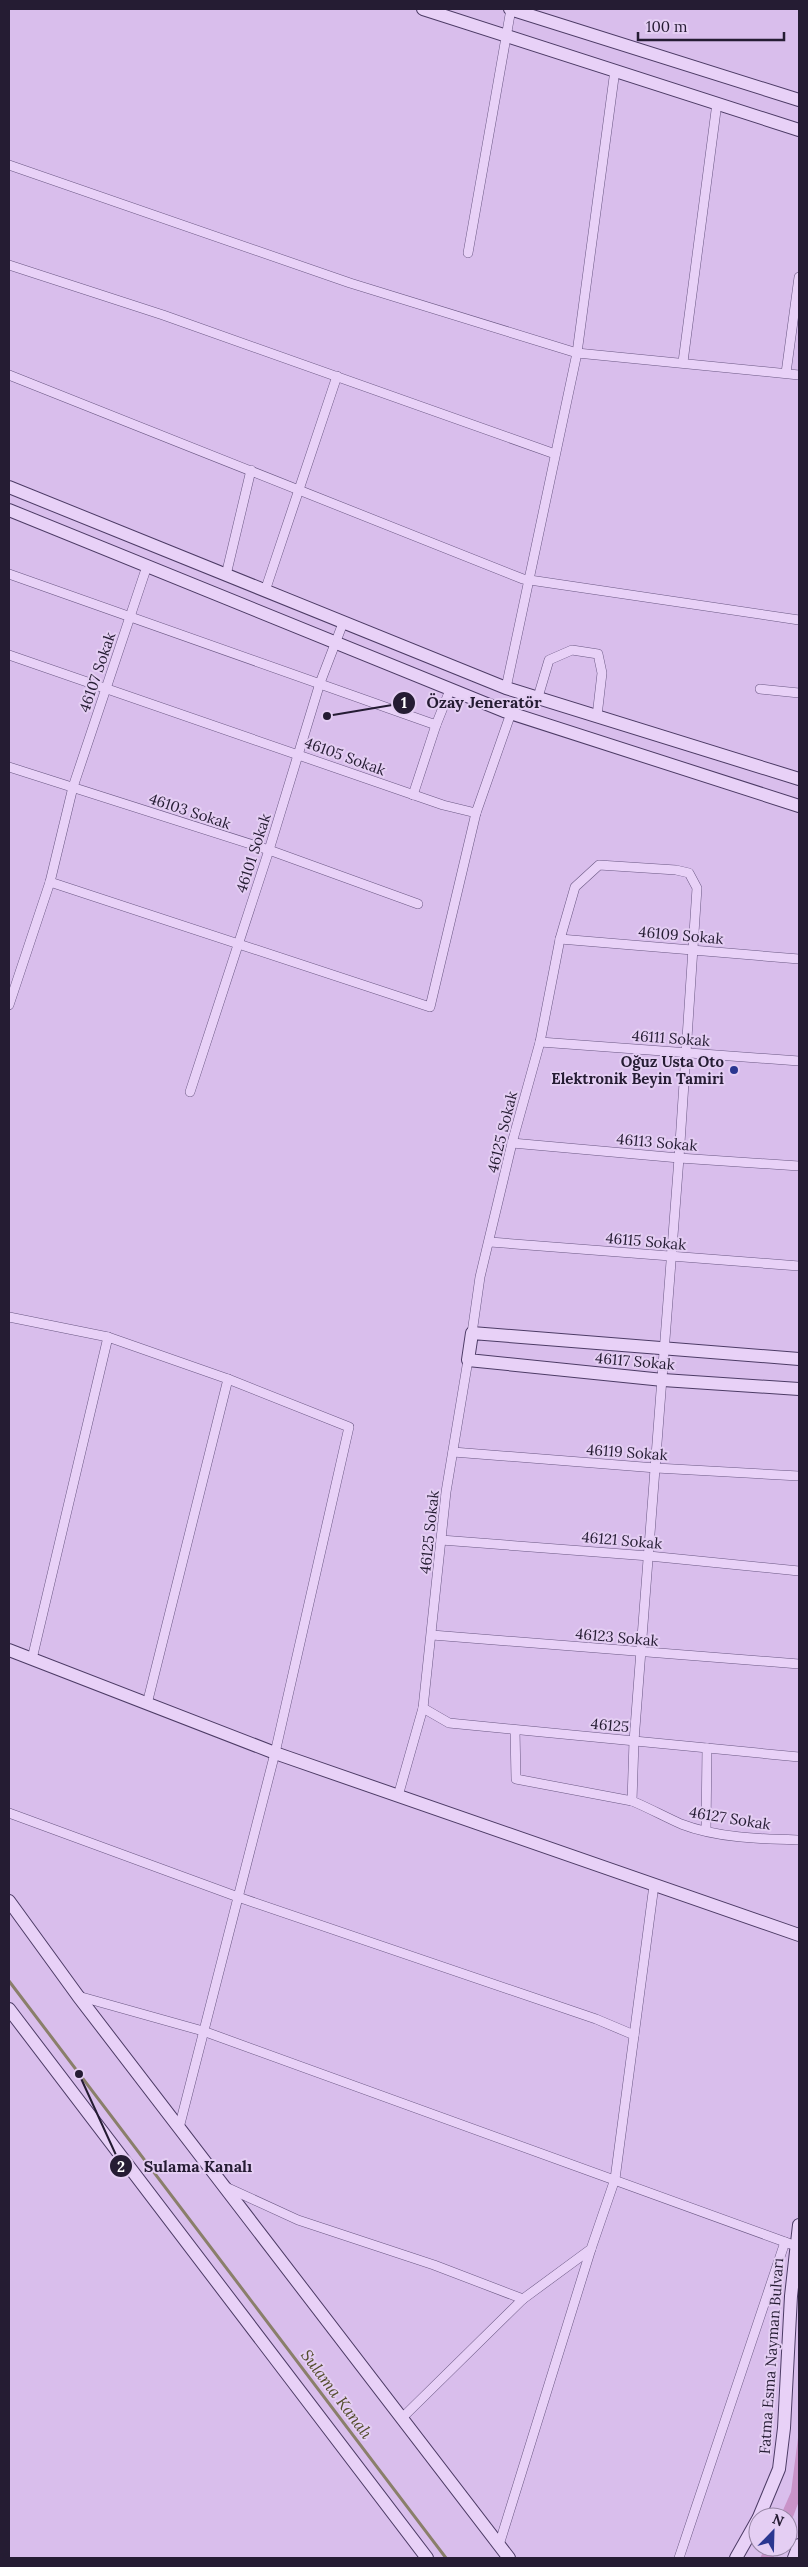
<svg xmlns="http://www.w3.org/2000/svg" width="808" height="2567" font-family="Lora,serif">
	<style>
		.green { fill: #c993c8 }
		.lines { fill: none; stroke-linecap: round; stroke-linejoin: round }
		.stream { stroke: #8a7f6a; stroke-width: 3 }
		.street-casing { stroke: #6a5883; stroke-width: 10 }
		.secondary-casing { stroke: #4c3b65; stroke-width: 14 }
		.street { stroke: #e8d1f7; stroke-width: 9 }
		.secondary { stroke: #e8d1f7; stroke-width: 12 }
		.poi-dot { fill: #2a3690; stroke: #e4cef3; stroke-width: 2 }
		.labels { text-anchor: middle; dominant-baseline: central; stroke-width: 4; stroke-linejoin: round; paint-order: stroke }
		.street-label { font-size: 15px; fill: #251c33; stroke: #e4cef3 }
		.poi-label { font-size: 15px; font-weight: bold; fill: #251c33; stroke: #e4cef3; text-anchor: end }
		.water-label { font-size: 16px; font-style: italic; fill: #534c2b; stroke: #e4cef3 }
		.leader { fill: none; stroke: #251c33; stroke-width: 2 }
		.callout-dot { fill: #251c33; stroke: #e4cef3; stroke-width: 2 }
		.mark-label { font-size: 15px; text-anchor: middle; font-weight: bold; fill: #fff }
		.callout-label { font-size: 16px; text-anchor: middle; font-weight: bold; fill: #251c33; stroke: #e4cef3; stroke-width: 4; stroke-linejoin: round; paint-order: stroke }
	</style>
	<rect width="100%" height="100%" fill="#d9beec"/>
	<g class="green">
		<polygon points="799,2430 799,2501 788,2530 788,2517 780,2517 791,2492"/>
		<polygon points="766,2547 779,2547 773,2558 760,2558"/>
	</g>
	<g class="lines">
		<polyline class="stream" points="9,1981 446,2558"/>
		<defs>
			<g id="street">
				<polyline points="9,165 350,283 577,353 799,375"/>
				<polyline points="468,253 511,9"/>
				<polyline points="9,265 163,315 555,454"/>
				<polyline points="683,362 717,103"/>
				<polyline points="786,373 799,277"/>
				<polyline points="9,375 523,579 799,620"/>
				<polyline points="9,574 436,725 450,690"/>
				<polyline points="226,575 251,470"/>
				<polyline points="265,591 337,376"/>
				<polyline points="9,655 443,805 476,813 511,713"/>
				<polyline points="506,688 577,353 615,70"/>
				<polyline points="760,689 799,693"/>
				<polyline points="538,697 549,660 572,650 598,654 602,673 597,716"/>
				<polyline points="9,767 269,850 418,904"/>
				<polyline points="413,795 436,725"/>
				<polyline points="50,882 430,1007 476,813"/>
				<polyline points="560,939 799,959"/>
				<polyline points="9,1005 50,882 73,787 147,566"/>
				<polyline points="540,1042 799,1061"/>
				<polyline points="190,1092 269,850 320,683 343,623"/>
				<polyline points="512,1143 679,1158 799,1166"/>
				<polyline points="490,1242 799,1266"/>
				<polyline points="9,1317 108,1337"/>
				<path d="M472,1333L480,1277L512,1143L540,1042L560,939L575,887L599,865L676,870L689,873L697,888L679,1158L634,1741L632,1801C649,1808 665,1817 681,1824C717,1838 761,1839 799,1840"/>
				<polyline points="453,1452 656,1468 799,1476"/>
				<polyline points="441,1540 649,1556 799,1571"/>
				<polyline points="432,1635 799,1664"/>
				<polyline points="32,1659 108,1337 228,1379 147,1704"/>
				<polyline points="423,1708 449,1723 799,1757"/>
				<polyline points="515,1730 516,1779 632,1801"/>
				<polyline points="398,1796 423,1708 446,1492 468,1360"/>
				<polyline points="9,1813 238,1897 596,2019 634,2035"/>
				<polyline points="706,1830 707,1748"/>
				<polyline points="78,1996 203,2031 799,2247"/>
				<polyline points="179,2128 275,1753 349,1427 228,1379"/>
				<polyline points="226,2187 298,2220 434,2265 523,2299 591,2249 615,2179 654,1885"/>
				<polyline points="402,2418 523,2299"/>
				<polyline points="499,2545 591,2249"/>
				<polyline points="679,2558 785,2242"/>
			</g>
			<g id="secondary">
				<polyline points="423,9 799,130"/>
				<polyline points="510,9 799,100"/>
				<polyline points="9,487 506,688 799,779"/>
				<polyline points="9,510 504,711 799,806"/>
				<polyline points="799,1359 472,1333 468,1360 663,1380 799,1389"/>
				<polyline points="9,1650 275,1753 799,1935"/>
				<polyline points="9,1901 78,1996 509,2558"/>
				<polyline points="9,2009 427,2558"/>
				<polyline points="759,2517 779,2469 784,2428 791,2296 799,2225"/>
				<polyline points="736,2558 758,2519"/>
				<polyline points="794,2558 799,2545"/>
			</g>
		</defs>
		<use href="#street" class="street-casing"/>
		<use href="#secondary" class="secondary-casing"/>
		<use href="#street" class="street"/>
		<use href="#secondary" class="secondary"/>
	</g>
	<circle class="poi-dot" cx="734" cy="1070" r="5"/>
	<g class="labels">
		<g class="street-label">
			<text transform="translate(97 672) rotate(-71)">46107 Sokak</text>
			<text transform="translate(345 756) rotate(20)">46105 Sokak</text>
			<text transform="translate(190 811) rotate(18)">46103 Sokak</text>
			<text transform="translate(253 853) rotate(-72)">46101 Sokak</text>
			<text transform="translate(681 935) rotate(5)">46109 Sokak</text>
			<text transform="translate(671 1038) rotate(4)">46111 Sokak</text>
			<text transform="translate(502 1132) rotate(-76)">46125 Sokak</text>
			<text transform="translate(657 1142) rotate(5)">46113 Sokak</text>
			<text transform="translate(646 1241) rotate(5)">46115 Sokak</text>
			<text transform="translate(635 1361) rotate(5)">46117 Sokak</text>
			<text transform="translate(627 1452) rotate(4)">46119 Sokak</text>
			<text transform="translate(429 1532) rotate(-84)">46125 Sokak</text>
			<text transform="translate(622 1540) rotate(5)">46121 Sokak</text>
			<text transform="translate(617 1637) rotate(5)">46123 Sokak</text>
			<text transform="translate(610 1725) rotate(5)">46125</text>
			<text transform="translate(730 1818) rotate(9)">46127 Sokak</text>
			<text transform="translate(771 2356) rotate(-86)">Fatma Esma Nayman Bulvarı</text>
		</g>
		<g class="poi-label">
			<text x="724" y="1061">Oğuz Usta Oto<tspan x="724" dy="17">Elektronik Beyin Tamiri</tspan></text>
		</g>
		<g class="water-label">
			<text transform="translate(337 2394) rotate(53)">Sulama Kanalı</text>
		</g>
	</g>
	<path class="leader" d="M327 716L404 703M79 2074L121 2166"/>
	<g class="callout-dot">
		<circle cx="327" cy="716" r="5"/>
		<circle cx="79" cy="2074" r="5"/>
		<circle cx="404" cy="703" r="12"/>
		<circle cx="121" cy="2166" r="12"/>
	</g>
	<g class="mark-label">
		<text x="404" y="708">1</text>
		<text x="121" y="2172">2</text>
	</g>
	<g class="callout-label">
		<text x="484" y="708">Özay Jeneratör</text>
		<text x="198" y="2172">Sulama Kanalı</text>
	</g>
	<rect width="808" height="2567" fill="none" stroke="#251c33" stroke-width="20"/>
	<g transform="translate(773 2532) rotate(23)"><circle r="24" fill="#e4cef3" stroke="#9887a6"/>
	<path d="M0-4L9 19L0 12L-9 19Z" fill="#2a3690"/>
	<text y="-8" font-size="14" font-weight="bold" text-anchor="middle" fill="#251c33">N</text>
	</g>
	<path d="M638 32v8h146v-8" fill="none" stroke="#251c33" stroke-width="2.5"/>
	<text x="646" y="32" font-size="15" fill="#251c33" stroke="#e4cef3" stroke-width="4" paint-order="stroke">100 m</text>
</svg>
